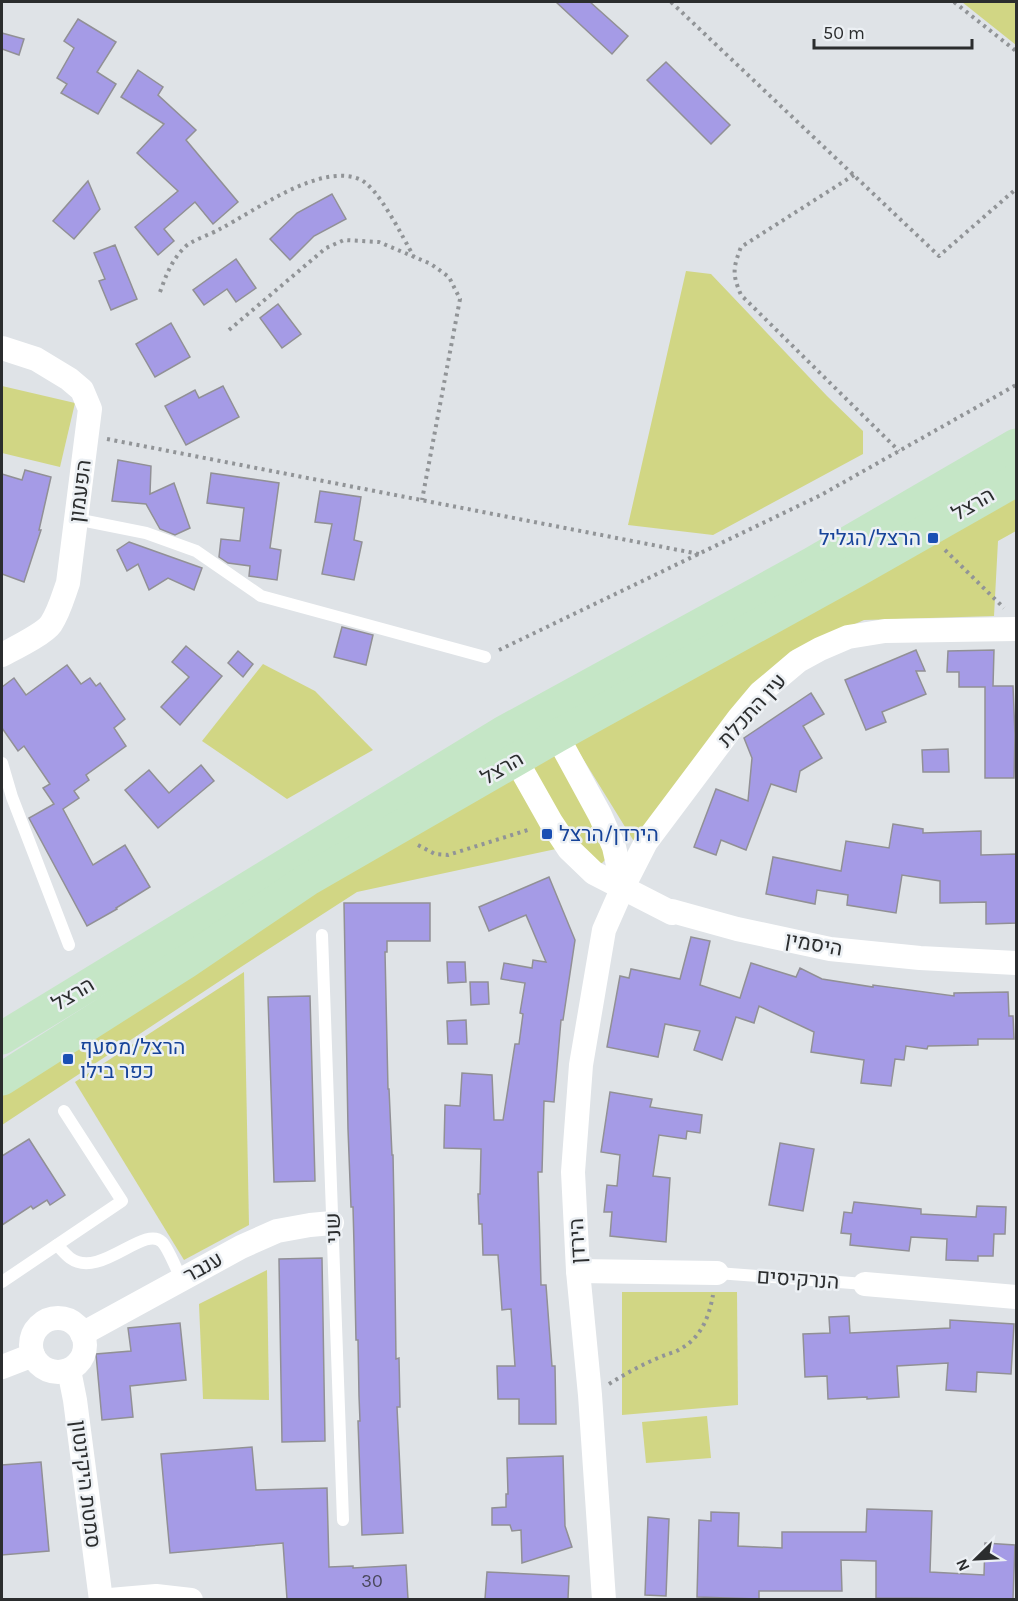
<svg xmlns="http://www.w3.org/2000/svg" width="1018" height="1601" font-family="Karla,Heebo,sans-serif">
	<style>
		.green { fill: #d1d684 }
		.building { fill: #a59be6; stroke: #919095; stroke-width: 1.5 }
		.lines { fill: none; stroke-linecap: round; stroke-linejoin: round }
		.path { stroke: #919497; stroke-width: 4; stroke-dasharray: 3 4.5; stroke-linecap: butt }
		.service { stroke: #fff; stroke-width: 12 }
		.minor { stroke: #fff; stroke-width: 24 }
		.primary { stroke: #c5e6c6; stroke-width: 33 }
		.transit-dot { fill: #1a4fb4; stroke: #ecf0f4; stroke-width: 2 }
		.labels { text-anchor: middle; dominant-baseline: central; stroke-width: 5; stroke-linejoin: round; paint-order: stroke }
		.number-label { font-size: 18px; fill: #4a485c }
		.street-label { font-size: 21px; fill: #2b2d2e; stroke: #ecf0f4 }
		.transit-label { font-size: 21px; fill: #164399; stroke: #ecf0f4; text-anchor: start }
	</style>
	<rect width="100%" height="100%" fill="#dfe3e7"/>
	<g class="green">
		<polygon points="962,2 1016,2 1016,45"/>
		<polygon points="686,271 711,274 827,396 863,431 863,454 713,535 628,525"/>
		<polygon points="2,386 75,403 60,467 2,453"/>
		<polygon points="1016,494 1016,531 998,541 994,616 864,620 819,640 635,843 572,741"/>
		<polygon points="263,664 315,691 373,750 287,799 202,741"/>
		<polygon points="558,747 608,857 602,863 591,863 523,763"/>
		<polygon points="512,777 556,849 357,892 244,965 2,1125 2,1093 320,887"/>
		<polygon points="244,972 249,1225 184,1260 75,1082"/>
		<polygon points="267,1270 269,1400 203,1399 199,1304"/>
		<polygon points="622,1292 737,1292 738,1405 622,1415"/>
		<polygon points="707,1416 711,1458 646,1463 642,1422"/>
	</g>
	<g class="building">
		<polygon points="556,2 590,2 628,36 612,54"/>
		<polygon points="78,19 116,42 97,72 116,84 98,114 61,93 67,84 57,78 74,48 64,41"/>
		<polygon points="2,33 24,39 19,55 2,49"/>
		<polygon points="666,62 730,125 711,144 647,80"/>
		<polygon points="138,70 163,87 158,95 196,130 186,140 238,202 213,224 195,202 164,229 174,241 158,255 135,227 178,191 137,153 164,124 121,97"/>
		<polygon points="88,181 100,209 74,239 53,221"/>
		<polygon points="332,194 346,219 314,236 290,260 270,239 297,213"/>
		<polygon points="115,245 137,299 111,310 99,281 105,279 94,253"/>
		<polygon points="236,259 256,288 236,302 227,289 204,305 193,290"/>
		<polygon points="278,304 301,334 282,348 260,318"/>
		<polygon points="171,323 190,357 155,377 136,344"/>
		<polygon points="223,386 239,417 186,445 165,406 195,390 199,398"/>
		<polygon points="118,460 151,466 150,494 174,483 190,528 175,535 160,529 146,504 112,501"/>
		<polygon points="25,470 51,477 39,530 41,530 24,582 2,574 2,474 22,480"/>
		<polygon points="211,473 279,483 270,548 281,550 277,580 249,576 250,566 228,563 219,557 221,539 240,541 244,508 207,503"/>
		<polygon points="320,491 361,497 354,540 362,542 354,580 322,574 332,524 315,522"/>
		<polygon points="129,542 202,568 194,590 168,578 149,590 138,564 127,571 117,550"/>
		<polygon points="342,627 373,635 366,665 334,657"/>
		<polygon points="186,646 222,676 180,725 161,707 189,677 172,662"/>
		<polygon points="916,650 925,671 916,671 926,694 882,712 886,722 866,730 845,680"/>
		<polygon points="994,650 993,686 1013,686 1015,735 1014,778 985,778 985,687 959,687 959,672 947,672 948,651"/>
		<polygon points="238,651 253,664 243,677 228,663"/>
		<polygon points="67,665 81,684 90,678 96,686 100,683 125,719 114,728 126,746 86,775 89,780 74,791 79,798 63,809 93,865 125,845 150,887 116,908 117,909 87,926 29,818 54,804 43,788 50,784 24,746 18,751 2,728 2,687 14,678 26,695"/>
		<polygon points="811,693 824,714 803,726 822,758 800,771 796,792 771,784 746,850 721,840 716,855 694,847 716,789 748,801 752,758 744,738"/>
		<polygon points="948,749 949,772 923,772 922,750"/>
		<polygon points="201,765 214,781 158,828 125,790 149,770 169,793"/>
		<polygon points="893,824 923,829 923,833 981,831 981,855 1017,854 1017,923 986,924 986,902 940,903 940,881 902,875 896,913 847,905 848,895 817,890 815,904 766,894 773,857 841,871 846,841 889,848"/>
		<polygon points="549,877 575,940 563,1020 561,1020 554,1102 544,1101 542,1172 538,1172 541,1285 546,1285 552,1366 555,1366 556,1424 519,1424 519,1399 498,1399 497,1366 515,1366 511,1309 502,1310 498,1255 483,1255 482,1224 479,1224 478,1194 480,1194 481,1149 444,1148 445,1105 460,1106 462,1073 492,1075 494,1120 503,1120 515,1044 519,1044 523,1014 520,1013 525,983 501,979 504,963 532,968 533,960 546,962 526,915 489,931 479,907"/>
		<polygon points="344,903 430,903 430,941 387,941 387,952 385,952 388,1089 389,1089 392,1155 393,1155 394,1206 396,1359 399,1358 400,1407 397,1407 403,1533 362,1535 358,1421 360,1421 359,1396 358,1340 356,1340 354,1245 353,1207 351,1207 348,1129"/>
		<polygon points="691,937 710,941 700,985 740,998 751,963 796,977 800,968 822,979 873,987 873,985 954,996 954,993 1008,992 1009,1016 1013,1016 1014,1039 978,1039 978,1045 928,1046 927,1049 906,1046 904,1060 895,1059 891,1086 861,1083 864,1060 811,1052 814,1032 759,1006 754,1023 736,1017 722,1060 694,1050 700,1031 665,1024 658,1057 607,1047 620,976 629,978 631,969 680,979"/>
		<polygon points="447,962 465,962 466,982 448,983"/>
		<polygon points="470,982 488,982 489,1004 471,1005"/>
		<polygon points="310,996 315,1181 274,1182 268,997"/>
		<polygon points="466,1020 467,1044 448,1044 447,1021"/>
		<polygon points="610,1092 652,1099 650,1107 702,1115 700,1133 687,1131 686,1139 659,1135 653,1176 670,1178 666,1242 610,1236 612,1212 604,1212 607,1185 617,1186 620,1155 601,1152"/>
		<polygon points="29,1139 65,1195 50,1205 47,1200 33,1209 31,1206 2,1225 2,1156"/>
		<polygon points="780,1143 814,1149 803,1211 769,1205"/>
		<polygon points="854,1202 921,1209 921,1214 976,1217 977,1206 1006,1207 1005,1234 994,1234 993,1256 978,1256 978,1261 946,1260 947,1239 911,1237 909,1251 850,1245 851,1234 841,1233 844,1212 852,1213"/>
		<polygon points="322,1258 325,1441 282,1442 279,1259"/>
		<polygon points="849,1316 850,1333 950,1328 950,1320 1014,1324 1011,1374 977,1372 976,1392 946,1390 948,1363 897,1366 899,1397 867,1399 867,1397 828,1399 827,1376 805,1377 803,1334 830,1333 829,1317"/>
		<polygon points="180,1323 186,1380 130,1386 133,1417 102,1420 96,1354 131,1351 128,1328"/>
		<polygon points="252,1447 256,1490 327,1488 329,1567 353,1566 353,1568 406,1565 408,1599 287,1599 283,1543 170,1553 161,1454"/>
		<polygon points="563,1456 565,1526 572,1547 522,1563 521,1530 512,1531 510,1525 492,1525 492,1508 506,1507 506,1494 508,1494 507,1458"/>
		<polygon points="41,1462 49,1551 2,1555 2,1465"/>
		<polygon points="867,1509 932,1511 930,1572 984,1575 985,1543 1015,1545 1013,1599 876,1598 876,1561 841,1560 842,1591 759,1591 759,1599 697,1597 699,1520 711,1521 711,1512 739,1513 738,1546 782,1548 782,1532 866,1532"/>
		<polygon points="648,1517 669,1519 666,1596 645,1595"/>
		<polygon points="487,1572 569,1576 568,1599 485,1599"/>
	</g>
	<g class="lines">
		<g class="path">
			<polyline points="671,2 939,256 1016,189"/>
			<polyline points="954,2 1016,51"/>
			<path d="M854,175L741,247C733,268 732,274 741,295L899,451"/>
			<path d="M160,292C166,276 171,261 184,248C191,240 210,235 220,229C255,211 319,163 359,179C378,186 403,238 414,257"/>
			<polyline points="229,330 326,248 344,240 379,242 431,264 449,277 460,299 422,500"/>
			<polyline points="107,439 699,554"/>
			<polyline points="945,550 1004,608"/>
			<polyline points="499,650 821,495 1016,385"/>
			<polyline points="418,845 435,854 448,855 531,829"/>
			<path d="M609,1384C625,1374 641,1365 658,1358C666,1354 674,1353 680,1349C701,1338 709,1317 713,1295"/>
		</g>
		<g class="service">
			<polyline points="76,519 146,533 196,551 261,596 485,657"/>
			<polyline points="2,763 12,797 69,945"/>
			<polyline points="322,935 343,1520"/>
			<path d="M57,1245C61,1249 66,1255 70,1258C100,1280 144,1224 162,1242C168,1248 177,1270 181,1279"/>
			<polyline points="717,1273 865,1284"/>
			<polyline points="2,1282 122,1201 64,1111"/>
		</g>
		<g class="minor">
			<path d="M2,348L36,359L69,379L82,390L90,409L68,583C63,597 59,612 51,624C44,634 13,649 2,655"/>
			<polyline points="557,736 600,815 614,847 623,887"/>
			<polyline points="516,760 551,822 569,849 594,873 672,913 672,911 737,929 830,949 920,958 1016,963"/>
			<polyline points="578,1271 717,1273"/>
			<polyline points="865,1284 1016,1297"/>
			<circle cx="58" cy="1345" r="27"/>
			<polyline points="82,1334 241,1247 277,1231 310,1225 332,1223"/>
			<polyline points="2,1367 33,1355"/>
			<polyline points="69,1370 75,1400 101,1600"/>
			<polyline points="110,1600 156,1596 191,1600"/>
			<polyline points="604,1600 590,1395 578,1271 573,1172 581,1065 604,930 623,887 646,842 739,718 760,693 798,661 820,649 848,637 885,631 1016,629"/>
		</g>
		<g class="primary">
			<polyline points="2,1038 502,733 811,564 1016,445"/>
			<polyline points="2,1079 186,962 307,880 557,736 854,572 1016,480"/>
		</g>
	</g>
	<g class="transit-dot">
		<rect x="927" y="532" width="12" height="12" rx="3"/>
		<rect x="541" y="828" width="12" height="12" rx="3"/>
		<rect x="62" y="1053" width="12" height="12" rx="3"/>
	</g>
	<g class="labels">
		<g class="number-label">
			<text x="372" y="1581">30</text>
		</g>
		<g class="street-label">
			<text transform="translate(80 491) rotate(-83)">הפעמון</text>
			<text transform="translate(973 504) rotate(-30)">הרצל</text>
			<text transform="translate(752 710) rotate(-48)">עין התכלת</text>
			<text transform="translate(502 768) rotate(-30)">הרצל</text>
			<text transform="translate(814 944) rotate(10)">היסמין</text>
			<text transform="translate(73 994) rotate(-31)">הרצל</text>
			<text transform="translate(333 1228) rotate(-92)">שני</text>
			<text transform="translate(577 1241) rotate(-93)">הירדן</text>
			<text transform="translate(203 1267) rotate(-29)">ענבר</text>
			<text transform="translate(798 1279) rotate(4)">הנרקיסים</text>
			<text transform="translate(86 1484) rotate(83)">סמטת היקינטון</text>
		</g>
		<g class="transit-label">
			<text x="921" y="538" text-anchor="end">הרצל/הגליל</text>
			<text x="559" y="834">הירדן/הרצל</text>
			<text x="80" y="1047">הרצל/מסעף<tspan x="80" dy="24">כפר בילו</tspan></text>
		</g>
	</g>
	<rect width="1018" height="1601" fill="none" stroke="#2b2d2e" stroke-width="6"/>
	<g transform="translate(976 1559) rotate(246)" stroke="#ecf0f4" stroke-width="4.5" paint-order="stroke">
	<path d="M0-4.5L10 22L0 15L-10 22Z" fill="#2b2d2e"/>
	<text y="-9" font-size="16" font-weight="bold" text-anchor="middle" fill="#2b2d2e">N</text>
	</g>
	<path d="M814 39v9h158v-9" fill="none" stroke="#2b2d2e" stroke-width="3"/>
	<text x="823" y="39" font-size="18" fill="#2b2d2e" stroke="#ecf0f4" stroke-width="4.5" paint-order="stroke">50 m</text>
</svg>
